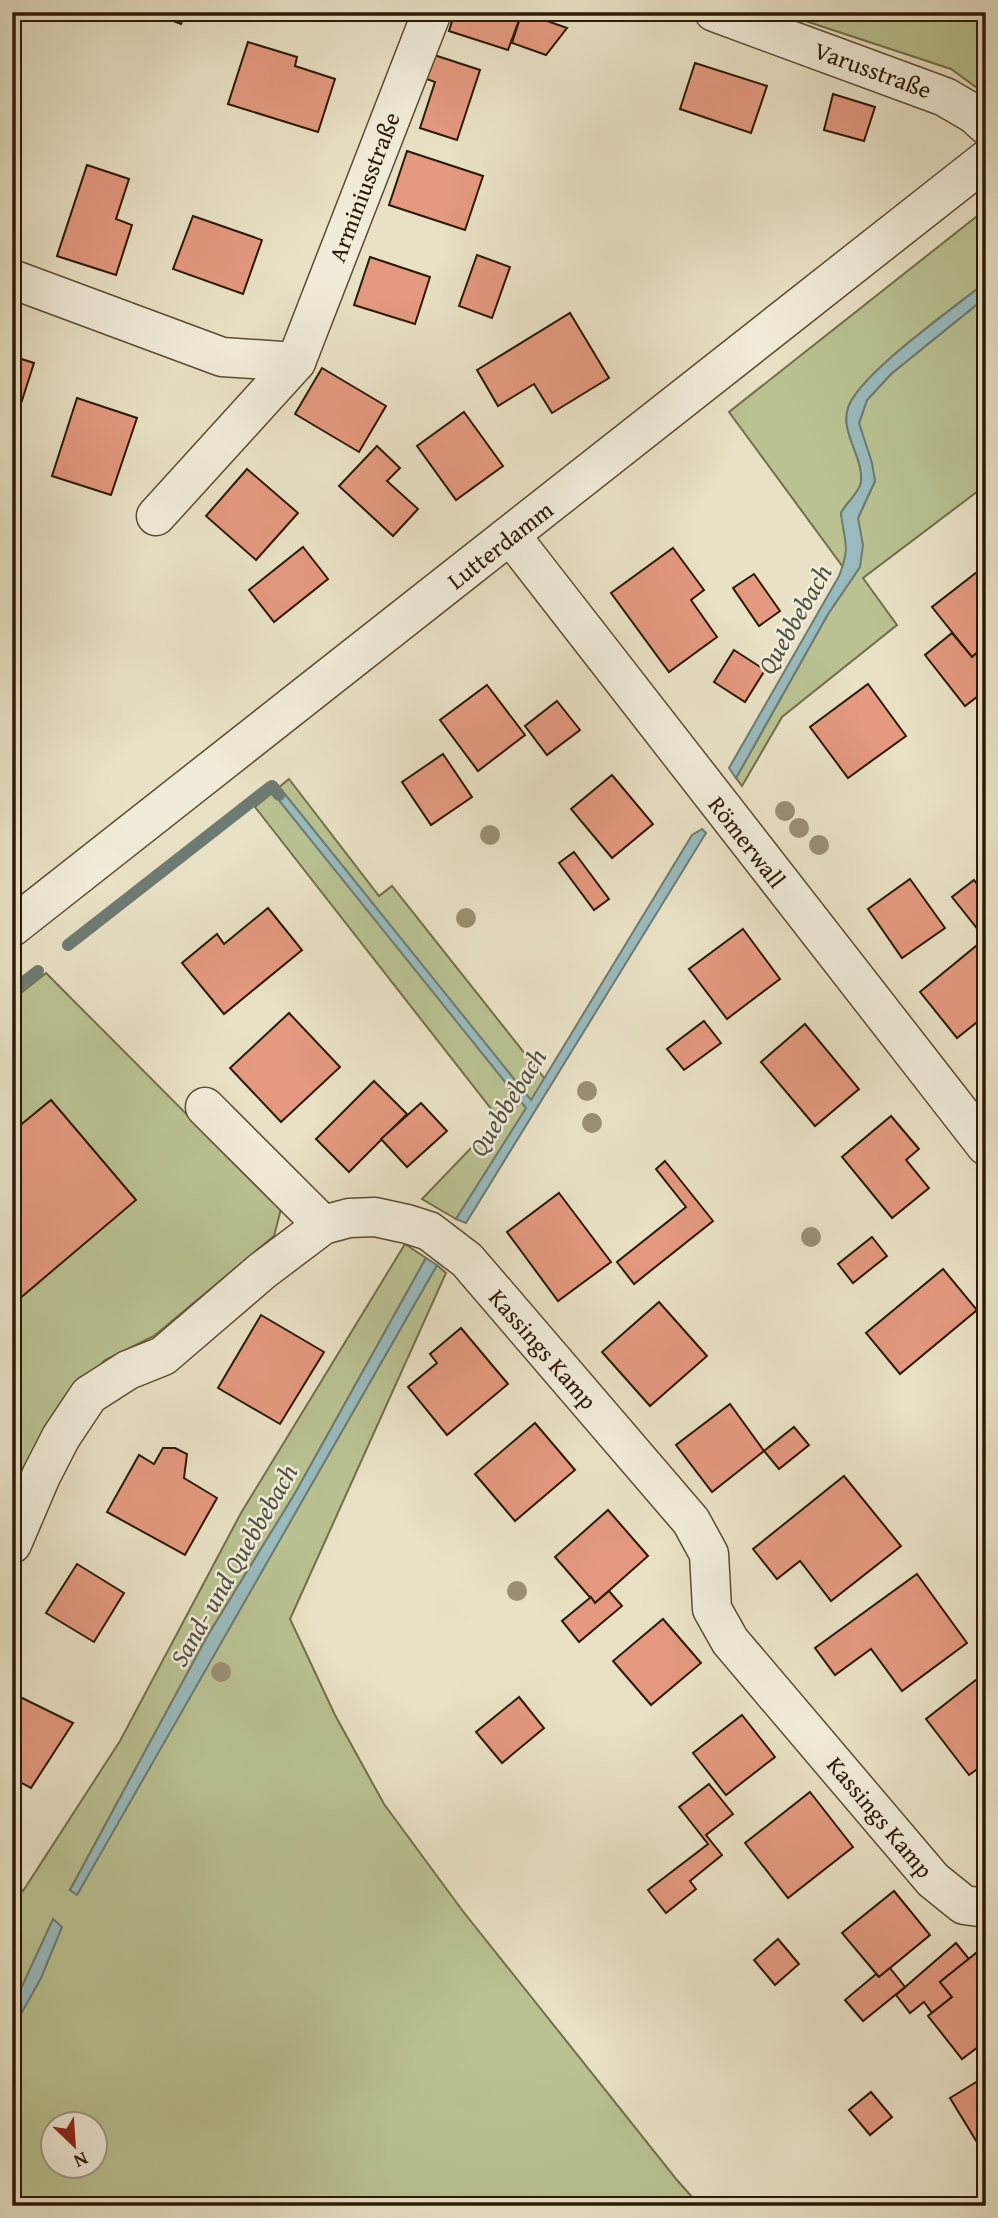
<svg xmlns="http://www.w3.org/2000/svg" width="998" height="2218" font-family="'Gentium Book Plus',serif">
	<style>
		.green { fill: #bac292; stroke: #736e4b; stroke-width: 2; fill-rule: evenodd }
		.water { fill: #9abbbd; stroke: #6e7b73; stroke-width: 2 }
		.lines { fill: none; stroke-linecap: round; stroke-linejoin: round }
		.stream { stroke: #6e7b73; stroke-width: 12 }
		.building { fill: #e49980; stroke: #2c1a04; stroke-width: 2 }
		.minor-casing { stroke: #5b4c34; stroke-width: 41 }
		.minor { stroke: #f1ecd9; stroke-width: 38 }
		.tree { fill: #998f72 }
		.labels { text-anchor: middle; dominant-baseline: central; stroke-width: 5; stroke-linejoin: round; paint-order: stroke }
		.street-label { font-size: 24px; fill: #2c1a04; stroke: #f1ecd9 }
		.water-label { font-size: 26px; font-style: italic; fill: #525245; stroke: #f1ecd9 }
	</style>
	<rect width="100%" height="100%" fill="#e9e1c5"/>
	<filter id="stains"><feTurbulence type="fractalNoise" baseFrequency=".00286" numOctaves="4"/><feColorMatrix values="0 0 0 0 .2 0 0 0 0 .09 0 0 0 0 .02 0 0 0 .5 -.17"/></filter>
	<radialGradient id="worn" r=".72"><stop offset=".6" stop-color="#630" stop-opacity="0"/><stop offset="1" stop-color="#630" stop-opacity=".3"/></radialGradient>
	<g class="green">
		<polygon points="778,12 986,12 986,85 980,90 951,69"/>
		<path d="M986,209V282C954,308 859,374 848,408C840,433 864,457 861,482C860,493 846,502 841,513L848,551L843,567L729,412Z"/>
		<polygon points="986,297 986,485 863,578 897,625 782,717 742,786 736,778 828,614 860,567 858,518 875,481 859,423 867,400 891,374"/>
		<polygon points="289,779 379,896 392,886 545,1079 456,1219 422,1199 499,1119 255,807"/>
		<polygon points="46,973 281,1209 274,1236 154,1336 105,1360 65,1400 16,1480 12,1474 12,1000"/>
		<path d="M405,1244L426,1258L294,1495L208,1635L70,1890L77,1894L437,1265L446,1273L290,1619L335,1715L384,1804L462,1910L677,2180L700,2206H12V1881L23,1891L120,1741L241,1513ZM52,2124H94V2166H52Z"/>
	</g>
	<g class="water">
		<path d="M986,282V297L891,374L867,400L859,423L872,463L875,481L858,518L863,545L860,567L828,614L736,778L729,768L839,576C851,546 844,542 841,513C846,503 860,492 861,482C864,457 840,433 848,408C859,374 954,308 986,282Z"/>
		<polygon points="276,783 531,1100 692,835 702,829 706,833 466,1223 456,1219 526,1108 269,788"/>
		<polygon points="426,1258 437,1265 77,1895 70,1890 208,1635 294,1495"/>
		<polygon points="53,1919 62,1927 41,1978 12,2030 12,2008"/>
	</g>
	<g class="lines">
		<g class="stream">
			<polyline points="68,945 269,788 272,786 279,795"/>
			<polyline points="12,991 38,971"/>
		</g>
	</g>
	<g class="building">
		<polygon points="150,12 183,12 185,13 181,24"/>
		<polygon points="455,12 522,12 508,50 449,31"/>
		<polygon points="522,12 567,28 546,55 512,43"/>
		<polygon points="248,42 297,57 295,66 335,79 318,132 228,104"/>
		<polygon points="428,53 480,70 457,140 420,128 435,82 419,76"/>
		<polygon points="695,63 767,86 751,133 680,109"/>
		<polygon points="833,94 875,107 864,141 824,130"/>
		<polygon points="407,151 483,176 465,230 389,205"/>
		<polygon points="87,165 129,179 116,219 132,225 116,275 57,256"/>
		<polygon points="193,216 262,240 243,294 173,269"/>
		<polygon points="477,255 510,267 492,318 459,306"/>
		<polygon points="370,257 430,277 415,324 354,305"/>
		<polygon points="570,313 609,378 552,413 534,384 498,406 477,370"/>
		<polygon points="12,356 34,363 18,413 12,411"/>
		<polygon points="322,368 386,406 359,452 295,414"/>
		<polygon points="77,398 137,418 111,495 52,476"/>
		<polygon points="464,412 503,466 456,500 417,446"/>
		<polygon points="377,446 400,468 387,481 418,509 393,536 339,486"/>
		<polygon points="247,469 298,513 256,560 206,516"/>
		<polygon points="303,547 328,579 274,622 249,590"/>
		<polygon points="673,548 704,590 691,600 717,637 669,672 611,593"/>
		<polygon points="986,565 986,646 972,657 932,607"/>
		<polygon points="754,574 780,611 759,626 733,588"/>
		<polygon points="952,633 972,657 981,649 986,654 986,690 965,706 925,655"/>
		<polygon points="734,650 765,670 745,702 714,682"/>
		<polygon points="868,684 906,736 848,778 810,727"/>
		<polygon points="487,685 525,735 478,771 440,720"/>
		<polygon points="557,701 580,730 547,755 525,726"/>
		<polygon points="443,754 472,797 431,825 402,782"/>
		<polygon points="612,775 653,824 612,858 571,809"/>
		<polygon points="574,852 609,899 594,910 559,863"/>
		<polygon points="910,879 945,928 902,958 868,909"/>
		<polygon points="974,880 986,896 986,919 976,927 952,897"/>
		<polygon points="268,908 302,950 224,1014 182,963 217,934 224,944"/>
		<polygon points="743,929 780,979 727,1019 689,969"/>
		<polygon points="976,946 982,954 986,951 986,1015 957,1038 920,992"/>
		<polygon points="289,1013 340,1067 281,1122 230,1068"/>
		<polygon points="704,1021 721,1043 684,1070 667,1049"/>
		<polygon points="805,1024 859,1089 815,1126 761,1062"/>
		<polygon points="374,1081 407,1114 349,1172 316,1139"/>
		<polygon points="51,1100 136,1200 12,1305 12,1132"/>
		<polygon points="421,1103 447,1131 407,1167 381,1139"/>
		<polygon points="891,1116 919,1149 906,1160 929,1188 892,1218 842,1157"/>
		<polygon points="665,1161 713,1221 634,1284 617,1262 686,1207 656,1169"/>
		<polygon points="559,1193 611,1262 558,1301 507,1232"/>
		<polygon points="872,1237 887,1256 853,1283 838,1264"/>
		<polygon points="943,1269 977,1310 900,1374 866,1333"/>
		<polygon points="659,1302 707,1356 650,1406 602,1352"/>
		<polygon points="261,1315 324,1352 280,1424 218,1388"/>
		<polygon points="461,1328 508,1384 447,1435 408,1387 437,1363 430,1354"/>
		<polygon points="730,1404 764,1451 712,1492 676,1445"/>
		<polygon points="535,1423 575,1470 515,1521 475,1474"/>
		<polygon points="794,1427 809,1445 779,1469 764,1451"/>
		<polygon points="163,1448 175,1448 187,1454 184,1478 217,1498 185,1555 107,1512 139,1455 154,1464"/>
		<polygon points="844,1476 901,1546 831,1601 800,1561 777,1579 753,1549"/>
		<polygon points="608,1510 648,1556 595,1603 555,1557"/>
		<polygon points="986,1513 986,1527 979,1519"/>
		<polygon points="77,1564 124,1593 94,1642 46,1613"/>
		<polygon points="917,1574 967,1643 902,1691 871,1649 835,1675 815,1648"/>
		<polygon points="609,1591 622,1606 579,1642 562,1621 591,1597 595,1603"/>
		<polygon points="663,1619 701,1663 651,1705 613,1661"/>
		<polygon points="977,1679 986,1689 986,1763 969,1775 926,1719"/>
		<polygon points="12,1693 73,1723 31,1788 12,1778"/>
		<polygon points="519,1697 544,1728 502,1763 476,1732"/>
		<polygon points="742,1715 775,1757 726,1795 693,1753"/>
		<polygon points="709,1784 733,1814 706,1835 722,1855 690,1881 696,1889 666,1913 648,1890 708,1844 679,1807"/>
		<polygon points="810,1792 853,1847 788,1898 745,1843"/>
		<polygon points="894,1891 930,1935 879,1977 842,1933"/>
		<polygon points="778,1939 799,1964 775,1985 754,1960"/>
		<polygon points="956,1943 969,1959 940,1982 952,1997 932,2013 924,2002 910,2013 896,1995"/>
		<polygon points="981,1949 986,1955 986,2041 962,2059 928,2016 952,1997 940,1982"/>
		<polygon points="890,1968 905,1987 863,2021 845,2000 876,1974 879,1977"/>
		<polygon points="978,2081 986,2093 986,2157 950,2098"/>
		<polygon points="871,2092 892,2117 870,2135 849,2110"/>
	</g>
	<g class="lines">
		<defs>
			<g id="minor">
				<polyline points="714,12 945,97 974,114 986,125"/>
				<polyline points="12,279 222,357 296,362"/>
				<polyline points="156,516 296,362 432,12"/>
				<polyline points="511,536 986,1146"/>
				<polyline points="12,927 986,160"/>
				<polyline points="205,1107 323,1225"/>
				<polyline points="12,1544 41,1476 61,1437 89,1395 128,1370 163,1356 262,1271 323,1225 349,1218 375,1217 407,1224 429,1231 467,1260 691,1521 709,1554 712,1609 730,1641 933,1880 964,1905 986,1908"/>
			</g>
		</defs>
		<use href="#minor" class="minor-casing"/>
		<use href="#minor" class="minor"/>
	</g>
	<g class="tree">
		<circle cx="785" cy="811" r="10"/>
		<circle cx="799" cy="828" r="10"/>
		<circle cx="490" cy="835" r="10"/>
		<circle cx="819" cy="845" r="10"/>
		<circle cx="466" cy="918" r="10"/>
		<circle cx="587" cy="1091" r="10"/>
		<circle cx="592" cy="1123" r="10"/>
		<circle cx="811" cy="1237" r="10"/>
		<circle cx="517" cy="1591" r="10"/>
		<circle cx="221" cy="1672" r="10"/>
	</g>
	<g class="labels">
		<g class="street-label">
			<text transform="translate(873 70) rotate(20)">Varusstraße</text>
			<text transform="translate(364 187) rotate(-69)">Arminiusstraße</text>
			<text transform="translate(500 545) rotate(-38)">Lutterdamm</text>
			<text transform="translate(747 842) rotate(52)">Römerwall</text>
			<text transform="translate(543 1349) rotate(49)">Kassings Kamp</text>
			<text transform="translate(880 1817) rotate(50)">Kassings Kamp</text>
		</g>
		<g class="water-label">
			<text transform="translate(794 619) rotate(-60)">Quebbebach</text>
			<text transform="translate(507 1102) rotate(-58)">Quebbebach</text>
			<text transform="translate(233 1565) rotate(-60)">Sand- und Quebbebach</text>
		</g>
	</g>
	<rect width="998" height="2218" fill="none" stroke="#e9e1c5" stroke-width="42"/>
	<rect x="14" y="14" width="970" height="2190" fill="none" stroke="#2c1a04" stroke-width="3.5"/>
	<rect x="21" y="21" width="956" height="2176" fill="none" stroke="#2c1a04" stroke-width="2"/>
	<g transform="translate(74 2145) rotate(155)"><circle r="33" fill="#f1ecd9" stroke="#a29884" stroke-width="2"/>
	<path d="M0-5L12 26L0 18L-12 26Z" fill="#8f2418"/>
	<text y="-10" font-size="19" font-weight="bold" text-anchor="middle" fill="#2c1a04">N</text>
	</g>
	<rect width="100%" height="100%" filter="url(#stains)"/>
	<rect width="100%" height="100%" fill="url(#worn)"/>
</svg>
